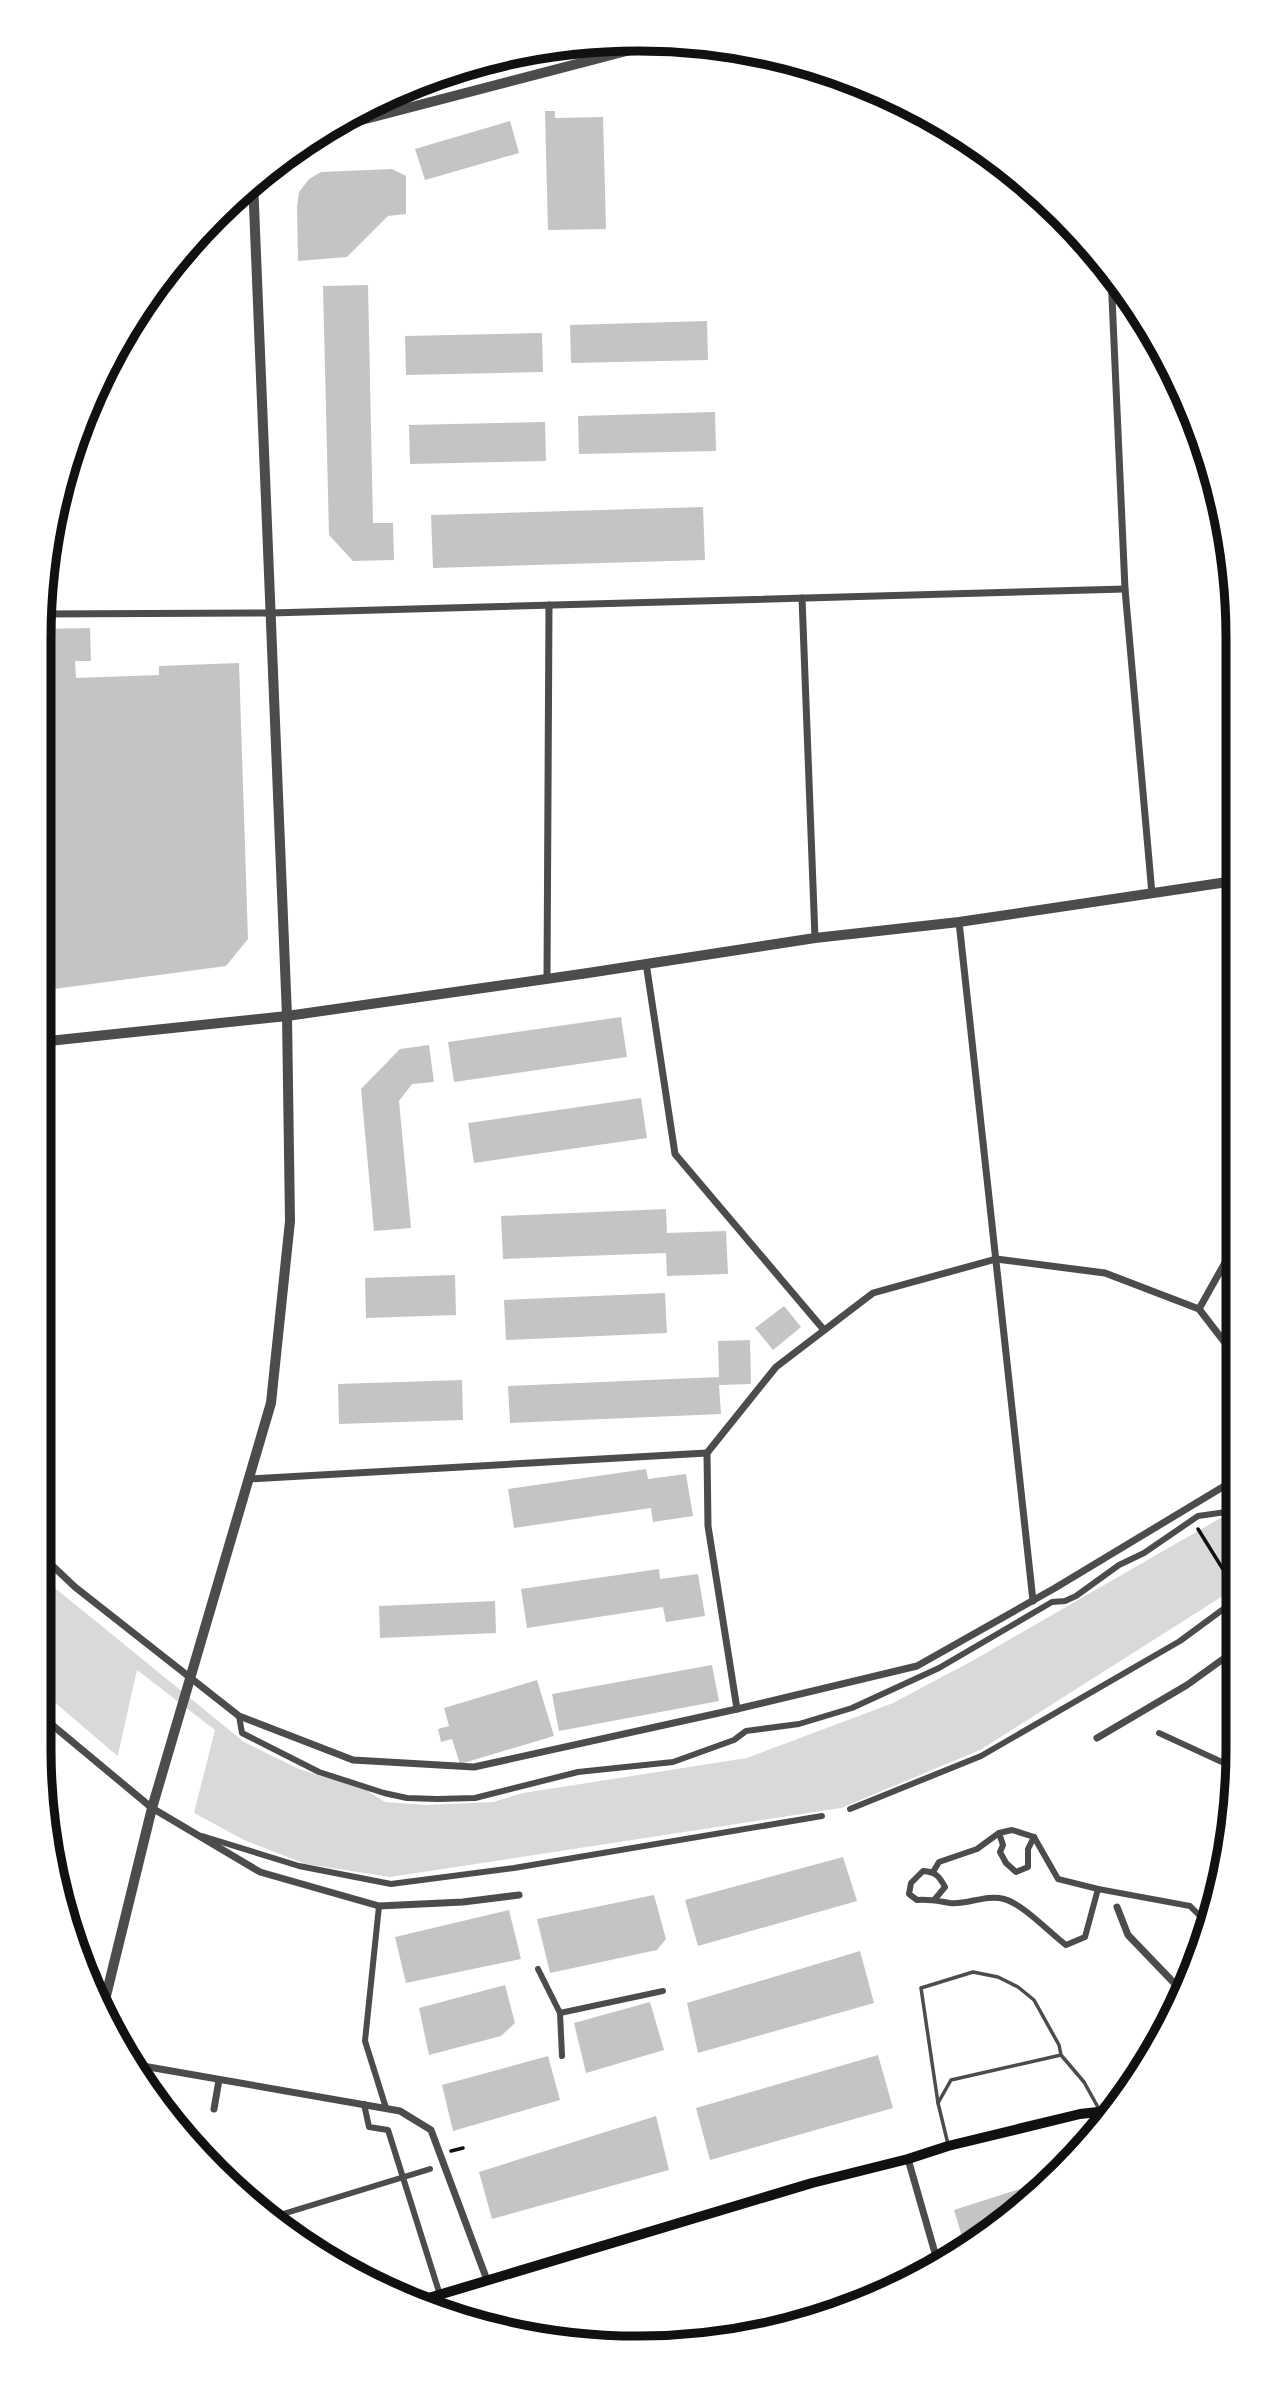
<svg xmlns="http://www.w3.org/2000/svg" width="1277" height="2387" font-family="Manrope,sans-serif">
	<style>
		.water { fill: #d9d9d9 }
		.pier { fill: #fff }
		.building { fill: #c4c4c4 }
		.lines { fill: none; stroke-linecap: round; stroke-linejoin: round }
		.path { stroke: #111; stroke-width: 3.5 }
		.service { stroke: #4c4c4c; stroke-width: 3.5 }
		.pedestrian { stroke: #4c4c4c; stroke-width: 6 }
		.minor { stroke: #4c4c4c; stroke-width: 7 }
		.tertiary { stroke: #4c4c4c; stroke-width: 10 }
		.secondary { stroke: #111; stroke-width: 10 }
		.rim { fill: none; stroke: #111; stroke-width: 9 }
	</style>
	<rect width="100%" height="100%" fill="#fff"/>
	<polygon class="water" points="1236,1511 1237,1587 980,1750 841,1808 390,1877 306,1864 246,1841 168,1799 39,1689 39,1575 244,1742 299,1769 366,1790 385,1802 426,1805 493,1802 523,1793 747,1758 893,1703 972,1661 1224,1516"/>
	<polygon class="pier" points="137,1670 215,1730 193,1817 166,1802 117,1759"/>
	<g class="building">
		<polygon points="545,111 555,111 555,118 603,117 606,229 548,230"/>
		<polygon points="510,121 519,153 425,180 415,149"/>
		<polygon points="392,169 406,176 406,214 388,216 347,257 298,261 297,207 299,192 309,179 321,172"/>
		<polygon points="368,285 373,523 393,523 394,560 353,561 329,535 323,286"/>
		<polygon points="707,321 708,360 571,363 570,325"/>
		<polygon points="542,333 543,372 406,375 405,336"/>
		<polygon points="715,412 716,451 579,454 578,416"/>
		<polygon points="545,422 546,461 410,464 409,425"/>
		<polygon points="703,507 705,560 433,568 431,515"/>
		<polygon points="90,628 91,661 75,661 76,678 159,675 159,666 239,663 248,939 226,966 39,991 40,629"/>
		<polygon points="621,1017 627,1057 454,1082 448,1042"/>
		<polygon points="429,1045 434,1082 412,1084 399,1101 411,1228 374,1231 361,1089 400,1049"/>
		<polygon points="641,1098 647,1138 474,1163 468,1123"/>
		<polygon points="666,1209 667,1233 726,1231 728,1274 667,1276 666,1253 503,1259 501,1216"/>
		<polygon points="455,1275 456,1315 366,1318 365,1278"/>
		<polygon points="665,1293 667,1333 506,1340 504,1300"/>
		<polygon points="784,1306 801,1327 773,1350 755,1328"/>
		<polygon points="750,1340 751,1384 719,1385 721,1414 510,1423 508,1386 719,1377 718,1341"/>
		<polygon points="462,1380 463,1420 339,1424 338,1384"/>
		<polygon points="646,1469 648,1479 686,1474 693,1516 653,1522 651,1508 514,1528 508,1489"/>
		<polygon points="659,1569 660,1579 698,1574 705,1616 666,1622 663,1607 527,1628 521,1589"/>
		<polygon points="495,1601 496,1633 380,1638 379,1606"/>
		<polygon points="712,1665 719,1701 559,1731 552,1694"/>
		<polygon points="537,1680 554,1736 460,1764 452,1739 441,1742 438,1729 449,1726 444,1708"/>
		<polygon points="843,1857 857,1901 698,1946 685,1900"/>
		<polygon points="654,1895 666,1939 657,1950 550,1973 537,1919"/>
		<polygon points="509,1910 521,1959 406,1983 395,1937"/>
		<polygon points="860,1951 874,2003 698,2053 687,2003"/>
		<polygon points="505,1985 515,2023 501,2036 429,2055 419,2008"/>
		<polygon points="650,2002 664,2050 586,2073 574,2023"/>
		<polygon points="878,2055 893,2108 710,2160 696,2108"/>
		<polygon points="548,2056 560,2100 453,2131 442,2085"/>
		<polygon points="656,2116 669,2170 492,2219 479,2172"/>
		<polygon points="1045,2181 1046,2185 1034,2199 964,2243 954,2210"/>
	</g>
	<g class="lines">
		<g class="path">
			<polyline points="1198,1529 1234,1587"/>
			<polyline points="451,2151 463,2148"/>
		</g>
		<g class="service">
			<polyline points="938,2103 921,1988 973,1972 998,1977 1018,1987 1034,2000 1059,2045 1061,2055"/>
			<polyline points="948,2144 938,2103 951,2080 1061,2055 1084,2082 1099,2109"/>
		</g>
		<g class="pedestrian">
			<polyline points="239,1716 242,1733 319,1772 384,1793 407,1798 437,1799 475,1798 578,1772 673,1762 734,1740 746,1731 799,1724 852,1708 939,1668 1052,1602 1065,1601 1076,1596 1119,1565 1144,1553 1198,1516 1226,1512 1236,1507"/>
			<polyline points="1159,1733 1237,1769"/>
			<polyline points="850,1809 981,1756 1180,1641 1237,1599"/>
			<polyline points="999,1833 1003,1845 1000,1852 1006,1863 1016,1872 1028,1867 1028,1849 1034,1837"/>
			<polyline points="202,1836 299,1866 391,1884 514,1868 822,1816"/>
			<polyline points="933,1872 939,1862 977,1849 999,1833 1012,1830 1034,1837 1058,1879 1098,1889"/>
			<path d="M935,1899L945,1887C939,1876 936,1872 923,1871L911,1883L909,1894L917,1900C930,1899 937,1901 950,1903C967,1905 986,1894 1004,1899C1023,1904 1050,1933 1066,1945L1085,1937L1098,1889L1190,1906L1203,1919"/>
			<polyline points="379,1906 365,2041 386,2108"/>
			<polyline points="1209,1926 1203,1919 1206,1907 1218,1905"/>
			<polyline points="538,1969 560,2013"/>
			<polyline points="562,2056 560,2013 663,1991"/>
			<polyline points="364,2104 369,2127 388,2130 440,2295"/>
			<polyline points="273,2217 430,2169"/>
		</g>
		<g class="minor">
			<polyline points="1111,275 1125,589 1152,894"/>
			<polyline points="802,598 815,938"/>
			<polyline points="40,614 271,613 1125,589"/>
			<polyline points="959,922 1033,1601"/>
			<polyline points="646,963 675,1154 824,1330"/>
			<polyline points="547,978 549,605"/>
			<polyline points="1199,1309 1236,1243"/>
			<polyline points="248,1479 707,1453"/>
			<polyline points="39,1553 75,1587 239,1716 353,1760 474,1767 737,1709 917,1666 1055,1588 1236,1479"/>
			<polyline points="737,1709 708,1526 707,1453 776,1367 873,1293 996,1259 1105,1273 1199,1309 1236,1357"/>
			<polyline points="39,1714 152,1808 260,1872 379,1906 463,1902 519,1895"/>
			<polyline points="1097,1738 1187,1685 1237,1649"/>
			<polyline points="1117,1907 1128,1935 1177,1986 1181,1994"/>
			<polyline points="137,2065 400,2111 431,2130 487,2280"/>
			<polyline points="214,2109 219,2080"/>
			<polyline points="908,2159 937,2260"/>
		</g>
		<g class="tertiary">
			<polyline points="327,129 661,42"/>
			<polyline points="39,1042 287,1016 588,973 815,938 959,922 1234,881"/>
			<polyline points="104,2004 152,1808 271,1403 290,1221 287,1016 253,181"/>
		</g>
		<polyline class="secondary" points="422,2300 812,2183 908,2159 948,2146 1080,2114 1107,2111"/>
	</g>
	<path d="M0 0H1277V2387H0ZM638 51H639A587 587 0 0 1 1226 638V1749A587 587 0 0 1 639 2336H638A587 587 0 0 1 51 1749V638A587 587 0 0 1 638 51Z" fill="#fff" fill-rule="evenodd"/>
	<path class="rim" d="M638 51H639A587 587 0 0 1 1226 638V1749A587 587 0 0 1 639 2336H638A587 587 0 0 1 51 1749V638A587 587 0 0 1 638 51Z"/>
</svg>
